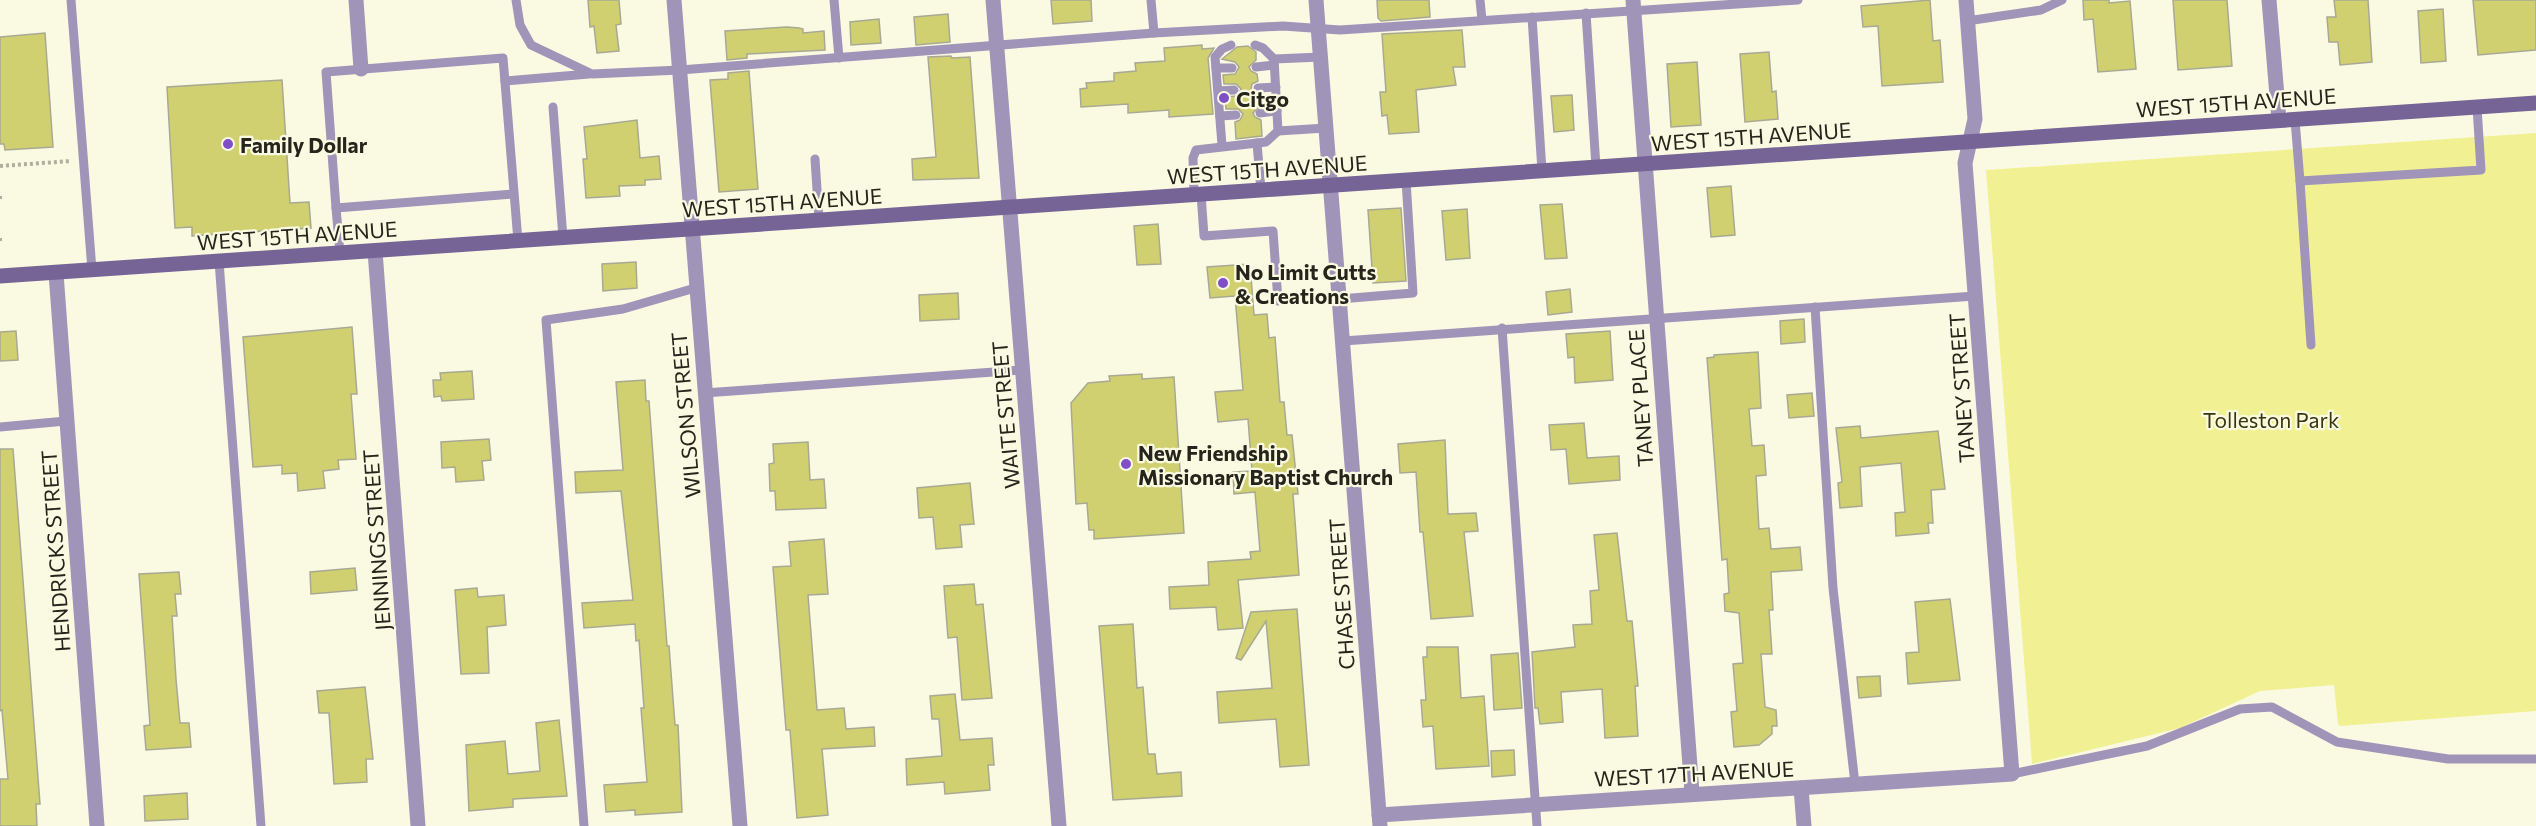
<svg xmlns="http://www.w3.org/2000/svg" width="2536" height="826" font-family="Commissioner,sans-serif">
	<style>
		.green { fill: #f1f193 }
		.building { fill: #d1d071; stroke: #a8a993; stroke-width: 1.5 }
		.lines { fill: none; stroke-linecap: round; stroke-linejoin: round }
		.path { stroke: #afaf9d; stroke-width: 4; stroke-dasharray: 3 3; stroke-linecap: butt }
		.service { stroke: #a094b8; stroke-width: 9 }
		.minor { stroke: #a094b8; stroke-width: 15 }
		.tertiary { stroke: #a094b8; stroke-width: 15 }
		.secondary { stroke: #766497; stroke-width: 15 }
		.poi-dot { fill: #804ec6; stroke: #fafae3; stroke-width: 2 }
		.labels { text-anchor: middle; dominant-baseline: central; stroke-width: 4.5; stroke-linejoin: round; paint-order: stroke }
		.poi-label { font-size: 21px; font-weight: bold; fill: #25251c; stroke: #fafae3; text-anchor: start }
		.street-label { font-size: 21px; fill: #25251c; stroke: #fafae3 }
		.park-label { font-size: 21px; fill: #36350c; stroke: #fafae3 }
	</style>
	<rect width="100%" height="100%" fill="#fafae3"/>
	<polygon class="green" points="2536,133 2536,711 2340,726 2338,724 2334,685 2260,691 2180,728 2032,764 1986,170"/>
	<g class="building">
		<polygon points="588,0 619,0 621,24 616,25 619,51 597,53 594,26 590,27"/>
		<polygon points="1051,0 1091,0 1092,21 1053,24"/>
		<polygon points="1377,0 1429,0 1430,17 1381,21 1378,18"/>
		<polygon points="1930,0 1933,41 1940,40 1943,82 1882,86 1878,26 1863,27 1861,6"/>
		<polygon points="2083,0 2109,0 2109,3 2130,1 2136,69 2098,72 2093,19 2084,20"/>
		<polygon points="2173,0 2227,0 2232,66 2178,70"/>
		<polygon points="2334,0 2368,0 2372,62 2340,65 2338,42 2329,42 2327,17 2336,17"/>
		<polygon points="2473,0 2536,0 2536,50 2478,55"/>
		<polygon points="2443,9 2446,61 2421,63 2418,11"/>
		<polygon points="948,14 950,42 916,45 914,17"/>
		<polygon points="879,19 881,43 851,45 850,22"/>
		<polygon points="787,27 799,28 803,29 803,33 824,31 825,50 747,54 747,58 727,60 725,31"/>
		<polygon points="1462,30 1465,67 1453,67 1456,85 1416,90 1419,132 1389,134 1387,115 1382,116 1380,92 1386,92 1382,34"/>
		<polygon points="45,33 53,147 5,150 4,144 0,144 0,37"/>
		<polygon points="1202,45 1202,49 1214,48 1208,58 1213,114 1169,117 1169,110 1128,113 1128,104 1081,107 1080,89 1087,88 1086,83 1114,81 1114,73 1136,71 1135,63 1165,61 1164,48"/>
		<polygon points="1248,46 1256,52 1256,60 1249,67 1251,71 1257,74 1258,81 1252,84 1251,89 1259,95 1260,106 1253,113 1255,117 1261,120 1262,136 1236,139 1235,122 1240,120 1243,114 1238,109 1226,109 1225,97 1237,96 1241,89 1236,84 1224,84 1223,75 1235,74 1239,67 1235,62 1222,59 1237,47"/>
		<polygon points="1769,52 1772,92 1776,91 1778,119 1745,122 1740,54"/>
		<polygon points="951,56 952,58 970,57 979,178 913,180 912,159 936,157 928,57"/>
		<polygon points="1697,62 1701,125 1671,127 1667,64"/>
		<polygon points="749,71 758,189 719,192 710,80 728,79 728,73"/>
		<polygon points="282,80 290,203 309,202 311,228 192,236 192,227 175,228 167,87"/>
		<polygon points="1572,95 1574,130 1554,132 1551,96"/>
		<polygon points="637,120 640,158 659,156 661,179 645,180 645,185 619,186 620,196 586,198 583,159 587,159 584,127"/>
		<polygon points="1731,186 1735,235 1711,237 1707,188"/>
		<polygon points="1562,204 1567,258 1545,259 1540,205"/>
		<polygon points="1401,208 1406,281 1373,283 1368,210"/>
		<polygon points="1467,209 1470,258 1446,260 1442,211"/>
		<polygon points="1158,224 1161,264 1137,265 1134,226"/>
		<polygon points="636,262 637,288 603,291 602,264"/>
		<polygon points="1250,264 1254,315 1267,314 1269,338 1275,337 1280,402 1284,402 1287,435 1292,435 1298,494 1293,494 1299,575 1238,580 1243,628 1218,630 1216,607 1170,609 1169,587 1209,585 1208,562 1251,559 1250,552 1260,551 1255,492 1234,494 1233,472 1252,471 1248,419 1218,422 1215,392 1243,390 1235,296 1210,298 1207,267"/>
		<polygon points="1570,289 1572,312 1548,315 1546,292"/>
		<polygon points="958,293 959,319 920,321 919,295"/>
		<polygon points="1804,319 1805,342 1781,344 1780,321"/>
		<polygon points="352,327 357,394 351,394 356,459 338,460 339,469 323,471 325,488 298,491 297,473 282,474 282,465 253,467 243,337"/>
		<polygon points="16,331 18,360 0,361 0,332"/>
		<polygon points="1610,331 1613,380 1575,383 1574,357 1568,358 1566,334"/>
		<polygon points="1758,352 1761,408 1749,409 1752,446 1764,445 1766,475 1756,476 1759,529 1769,528 1771,549 1800,547 1802,570 1771,572 1773,610 1769,610 1772,654 1761,654 1765,707 1776,710 1777,726 1772,726 1772,734 1759,745 1734,747 1731,712 1737,711 1733,664 1743,663 1739,613 1725,611 1724,594 1729,593 1727,559 1722,560 1707,358 1714,357 1714,355"/>
		<polygon points="472,371 474,399 442,401 441,396 434,397 433,380 441,380 440,373"/>
		<polygon points="1142,374 1142,379 1174,377 1184,533 1094,539 1094,530 1089,530 1087,503 1076,504 1071,403 1088,383 1110,381 1109,376"/>
		<polygon points="645,380 646,401 649,401 667,646 669,646 675,725 678,725 682,812 635,815 635,810 606,812 604,785 647,782 641,708 644,708 639,640 636,641 635,624 584,628 582,603 633,600 621,491 576,493 575,472 623,470 616,382"/>
		<polygon points="1812,393 1814,416 1789,418 1787,395"/>
		<polygon points="1584,423 1587,458 1619,456 1620,480 1569,484 1566,449 1551,450 1549,425"/>
		<polygon points="1860,426 1861,438 1938,431 1945,489 1931,490 1933,523 1928,523 1929,533 1896,536 1895,513 1905,512 1901,463 1860,467 1862,506 1840,508 1838,483 1842,482 1836,428"/>
		<polygon points="489,439 491,460 482,461 484,480 456,482 455,467 442,468 441,442"/>
		<polygon points="1445,440 1448,514 1476,513 1478,531 1464,532 1473,616 1431,619 1423,532 1420,532 1416,472 1400,473 1398,444"/>
		<polygon points="808,442 810,480 824,479 826,508 776,510 775,491 770,491 769,464 774,463 773,444"/>
		<polygon points="0,449 13,449 40,804 36,804 37,826 0,826 0,779 8,779 2,710 0,711"/>
		<polygon points="970,483 974,524 960,525 962,547 936,549 933,517 919,518 917,488"/>
		<polygon points="1617,533 1627,621 1632,621 1638,686 1635,686 1638,736 1605,738 1602,689 1561,692 1563,722 1540,724 1538,708 1535,708 1532,652 1575,647 1573,625 1592,624 1590,591 1599,590 1594,535"/>
		<polygon points="824,539 828,594 808,595 817,710 844,708 846,729 874,727 875,746 822,749 828,815 797,818 790,730 786,730 773,567 791,566 789,542"/>
		<polygon points="355,568 357,590 311,594 310,572"/>
		<polygon points="179,572 181,594 175,594 177,616 172,616 176,679 180,723 189,723 191,747 146,750 144,726 150,725 139,574"/>
		<polygon points="974,584 976,605 983,604 992,698 962,700 957,637 948,638 944,586"/>
		<polygon points="477,588 478,597 504,595 506,625 487,627 489,673 461,674 455,590"/>
		<polygon points="1950,599 1960,680 1908,684 1906,653 1919,652 1915,602"/>
		<polygon points="1297,609 1309,765 1280,767 1276,719 1219,723 1217,692 1272,688 1266,621 1241,660 1236,658 1251,612"/>
		<polygon points="1133,624 1137,688 1143,687 1148,754 1155,754 1157,774 1181,772 1182,796 1113,800 1099,626"/>
		<polygon points="1427,647 1458,647 1461,698 1484,696 1489,766 1436,769 1433,726 1423,727 1421,700 1426,700 1423,657 1427,657"/>
		<polygon points="1518,653 1522,708 1494,710 1491,655"/>
		<polygon points="1880,676 1881,696 1859,698 1857,677"/>
		<polygon points="365,687 373,759 366,759 367,782 334,784 329,713 319,713 317,691"/>
		<polygon points="955,694 960,740 992,738 994,765 988,765 990,790 945,794 944,782 907,785 906,759 942,756 939,719 932,719 930,696"/>
		<polygon points="559,720 567,796 513,799 513,807 469,811 466,745 505,741 508,774 540,771 536,723"/>
		<polygon points="1514,750 1515,775 1492,777 1491,751"/>
		<polygon points="187,793 188,819 145,821 144,796"/>
	</g>
	<g class="lines">
		<g class="path">
			<polyline points="0,166 71,161"/>
			<polyline points="0,196 0,202"/>
			<polyline points="0,238 0,244"/>
		</g>
		<g class="service">
			<polyline points="71,0 92,270"/>
			<polyline points="516,0 520,25 531,45 592,74 680,70 1154,33 1283,26 1340,30 1798,0"/>
			<polyline points="834,0 839,58"/>
			<polyline points="1151,0 1154,33"/>
			<polyline points="1480,0 1482,20"/>
			<polyline points="1586,13 1596,167"/>
			<polyline points="1532,17 1542,171"/>
			<polyline points="1967,21 2041,10 2062,0"/>
			<polyline points="1255,45 1263,48 1274,59 1321,57"/>
			<polyline points="1256,67 1274,65"/>
			<polyline points="1216,68 1232,68"/>
			<polyline points="505,81 589,74"/>
			<polyline points="1258,88 1276,87"/>
			<polyline points="1218,91 1234,90"/>
			<polyline points="553,107 563,238"/>
			<polyline points="1260,113 1277,111"/>
			<polyline points="1220,116 1236,115"/>
			<polyline points="2295,120 2300,181 2481,170 2477,107"/>
			<polyline points="1278,131 1326,128"/>
			<polyline points="1257,143 1261,190"/>
			<polyline points="1222,145 1215,57 1222,49 1231,45"/>
			<polyline points="815,159 819,220"/>
			<polyline points="2300,181 2311,345"/>
			<polyline points="512,194 336,208 326,72 503,58 518,241"/>
			<polyline points="1201,194 1204,236 1273,231 1278,301"/>
			<polyline points="1194,195 1193,158 1196,150 1266,142 1278,131 1274,59"/>
			<polyline points="336,208 340,253"/>
			<polyline points="219,261 261,826"/>
			<polyline points="1340,299 1413,293 1406,180"/>
			<polyline points="1815,307 1833,588 1855,784"/>
			<polyline points="1502,328 1537,826"/>
			<polyline points="1343,341 1975,296"/>
			<polyline points="704,393 1022,370"/>
			<polyline points="0,427 66,421"/>
			<polyline points="2012,774 2147,746 2240,709 2272,707 2337,742 2448,759 2536,759"/>
			<polyline points="584,826 546,320 623,309 695,288"/>
		</g>
		<g class="minor">
			<polyline points="356,0 361,69"/>
			<polyline points="674,0 740,826"/>
			<polyline points="993,0 1059,826"/>
			<polyline points="1633,0 1692,793"/>
			<polyline points="2269,0 2279,120"/>
			<polyline points="375,251 418,826"/>
			<polyline points="56,273 97,826"/>
			<polyline points="1801,788 1804,826"/>
			<polyline points="1379,815 2012,774 1965,163 1975,119 1966,0"/>
		</g>
		<polyline class="tertiary" points="1316,0 1380,826"/>
		<polyline class="secondary" points="0,276 2536,103"/>
	</g>
	<g class="poi-dot">
		<circle cx="1224" cy="98" r="6"/>
		<circle cx="228" cy="144" r="6"/>
		<circle cx="1223" cy="283" r="6"/>
		<circle cx="1126" cy="464" r="6"/>
	</g>
	<g class="labels">
		<g class="poi-label">
			<text x="1236" y="98">Citgo</text>
			<text x="240" y="144">Family Dollar</text>
			<text x="1235" y="271">No Limit Cutts<tspan x="1235" dy="24">&amp; Creations</tspan></text>
			<text x="1138" y="452">New Friendship<tspan x="1138" dy="24">Missionary Baptist Church</tspan></text>
		</g>
		<g class="street-label">
			<text transform="translate(2236 102) rotate(-4)">WEST 15TH AVENUE</text>
			<text transform="translate(1751 136) rotate(-4)">WEST 15TH AVENUE</text>
			<text transform="translate(1267 169) rotate(-4)">WEST 15TH AVENUE</text>
			<text transform="translate(782 202) rotate(-4)">WEST 15TH AVENUE</text>
			<text transform="translate(297 235) rotate(-4)">WEST 15TH AVENUE</text>
			<text transform="translate(1961 388) rotate(-94)">TANEY STREET</text>
			<text transform="translate(1640 398) rotate(-94)">TANEY PLACE</text>
			<text transform="translate(685 415) rotate(-95)">WILSON STREET</text>
			<text transform="translate(1005 415) rotate(-95)">WAITE STREET</text>
			<text transform="translate(376 540) rotate(-94)">JENNINGS STREET</text>
			<text transform="translate(55 551) rotate(-94)">HENDRICKS STREET</text>
			<text transform="translate(1341 594) rotate(-94)">CHASE STREET</text>
			<text transform="translate(1694 773) rotate(-3)">WEST 17TH AVENUE</text>
		</g>
		<g class="park-label">
			<text x="2271" y="419">Tolleston Park</text>
		</g>
	</g>
</svg>
